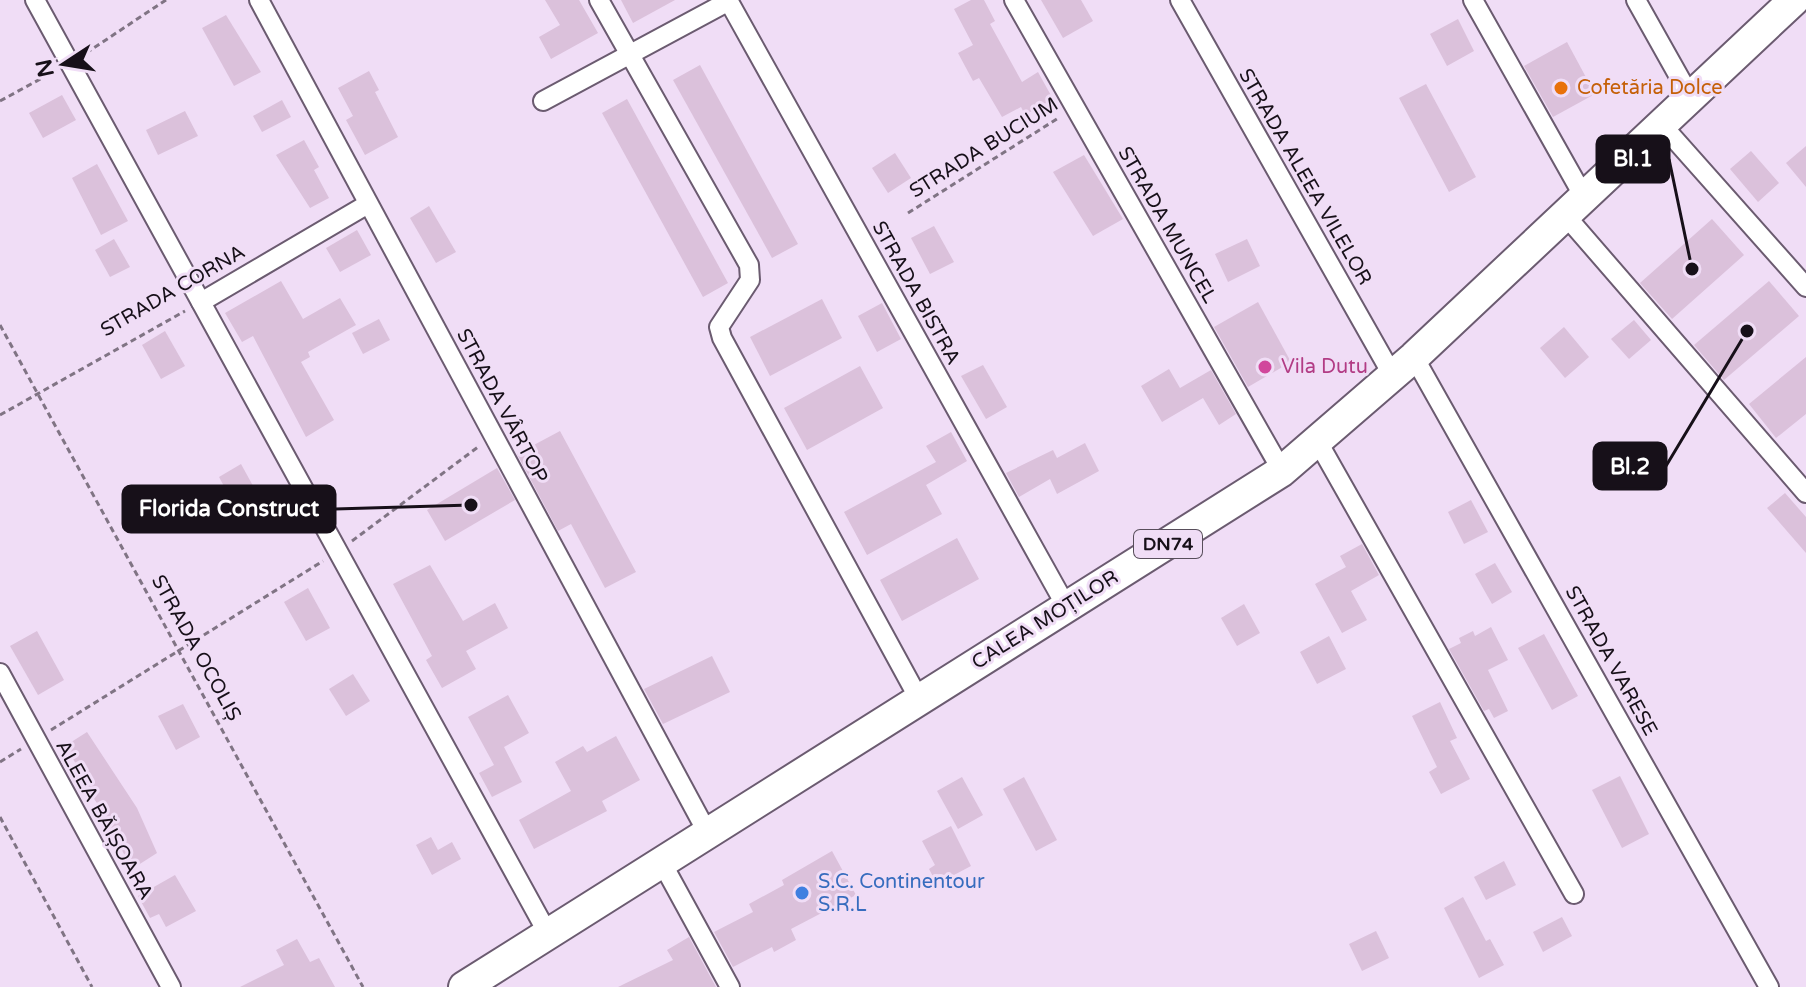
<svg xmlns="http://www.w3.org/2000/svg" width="1806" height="987" font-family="'Varela Round',sans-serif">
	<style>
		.building { fill: #dbc1db }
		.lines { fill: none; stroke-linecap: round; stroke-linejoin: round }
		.minor-casing { stroke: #6b5b70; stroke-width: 22 }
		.primary-casing { stroke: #6b5b70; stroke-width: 34 }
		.path { stroke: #807484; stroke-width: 3; stroke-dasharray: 6 4; stroke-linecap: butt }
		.minor { stroke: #fff; stroke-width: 18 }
		.primary { stroke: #fff; stroke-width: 30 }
		.food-dot { fill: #e8710a; stroke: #f0ddf6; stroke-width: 3 }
		.hotel-dot { fill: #d1479c; stroke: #f0ddf6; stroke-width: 3 }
		.shop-dot { fill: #3f7fe0; stroke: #f0ddf6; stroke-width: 3 }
		.labels { text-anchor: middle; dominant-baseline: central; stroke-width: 6; stroke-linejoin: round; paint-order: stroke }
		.shield { fill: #f0ddf6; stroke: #584e5b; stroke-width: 2 }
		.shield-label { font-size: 18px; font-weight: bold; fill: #171019 }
		.food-label { font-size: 20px; fill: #c56008; stroke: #f0ddf6; text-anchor: start }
		.street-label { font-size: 20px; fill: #171019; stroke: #f0ddf6 }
		.hotel-label { font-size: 20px; fill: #b23c85; stroke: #f0ddf6; text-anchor: start }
		.shop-label { font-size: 20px; fill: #366cbe; stroke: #f0ddf6; text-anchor: start }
		.leader { fill: none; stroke: #171019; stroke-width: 3 }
		.callout-dot { fill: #171019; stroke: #f0ddf6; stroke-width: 3 }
		.callout { fill: #171019; stroke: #171019; stroke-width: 3 }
		.callout-label { font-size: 22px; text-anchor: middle; font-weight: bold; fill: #fff }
	</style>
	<rect width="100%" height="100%" fill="#f0ddf6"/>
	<g class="building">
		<polygon points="545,0 579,0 598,33 551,59 539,37 560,25"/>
		<polygon points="621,0 675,0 633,23"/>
		<polygon points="971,0 984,0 995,21 990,24 1022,82 1038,72 1053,99 1025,115 1021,107 1002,117 979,78 973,81 958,53 973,45 954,9"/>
		<polygon points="1041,0 1081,0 1093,21 1063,38"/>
		<polygon points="226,15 261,72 234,86 202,28"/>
		<polygon points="1458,19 1474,51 1447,66 1430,34"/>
		<polygon points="1567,42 1595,94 1553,117 1524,66"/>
		<polygon points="700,65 798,244 772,258 673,80"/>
		<polygon points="369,71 379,90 375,92 398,137 365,155 346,120 353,116 338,88"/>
		<polygon points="1426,84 1476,177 1449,192 1399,98"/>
		<polygon points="62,95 76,120 43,138 29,113"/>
		<polygon points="627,99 728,283 703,297 602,113"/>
		<polygon points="282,100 291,117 262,132 253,116"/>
		<polygon points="185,111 198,136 158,155 146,130"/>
		<polygon points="304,140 319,167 314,170 329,198 310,208 276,155"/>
		<polygon points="1806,146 1806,187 1786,163"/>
		<polygon points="1751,151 1779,183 1758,202 1730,169"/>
		<polygon points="895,153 911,178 888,193 872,168"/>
		<polygon points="1084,155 1123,219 1093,236 1053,172"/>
		<polygon points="97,164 128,221 101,235 72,178"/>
		<polygon points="429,206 456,252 436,263 410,218"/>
		<polygon points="1712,219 1744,255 1672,319 1640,283"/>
		<polygon points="934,226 954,262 930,274 911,238"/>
		<polygon points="357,230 371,255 340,272 326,248"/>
		<polygon points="114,239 130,267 110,277 95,250"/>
		<polygon points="1247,239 1260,266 1228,282 1215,254"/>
		<polygon points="281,281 303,319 340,298 356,325 308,352 310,357 301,362 334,420 306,437 253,336 242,342 225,313"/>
		<polygon points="1769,281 1799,316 1724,380 1694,345"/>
		<polygon points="822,299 842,338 770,376 750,337"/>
		<polygon points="1258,302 1291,362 1248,387 1214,327"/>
		<polygon points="882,303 901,339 877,352 858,316"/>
		<polygon points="379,319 390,340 363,354 352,333"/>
		<polygon points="1634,320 1651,340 1629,359 1611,339"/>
		<polygon points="1564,327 1589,357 1565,378 1540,348"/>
		<polygon points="165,331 185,366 161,379 142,345"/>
		<polygon points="1806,357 1806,414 1776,438 1749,404"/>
		<polygon points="983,365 1007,407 986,419 961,376"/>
		<polygon points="860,366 883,408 807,450 784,408"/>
		<polygon points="1169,369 1180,388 1211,370 1236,414 1219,425 1203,398 1162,422 1141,386"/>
		<polygon points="560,431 636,572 605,588 571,524 558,531 517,454"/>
		<polygon points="951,432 967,461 926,485 942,514 867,555 844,512 936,462 926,446"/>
		<polygon points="1085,443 1099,471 1057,494 1050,479 1019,497 1006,473 1053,450 1057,458"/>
		<polygon points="241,464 262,502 239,514 219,477"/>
		<polygon points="497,468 515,500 445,541 427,510"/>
		<polygon points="1785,493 1806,517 1806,553 1767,508"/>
		<polygon points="1471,500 1488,532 1464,544 1448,512"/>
		<polygon points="957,538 979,579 902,621 880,580"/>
		<polygon points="1362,544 1379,575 1351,591 1367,620 1342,633 1315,584 1346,567 1340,556"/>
		<polygon points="1495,563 1512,592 1492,604 1475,574"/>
		<polygon points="430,565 463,621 495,603 508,628 466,651 476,669 442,688 426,660 432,656 393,584"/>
		<polygon points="308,588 330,628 306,641 284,602"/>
		<polygon points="1244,604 1260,633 1237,646 1221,618"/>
		<polygon points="1491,627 1508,660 1488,670 1508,711 1494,718 1489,709 1484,711 1449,649 1461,643 1459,638 1473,631 1475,636"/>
		<polygon points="37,631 64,680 38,695 10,646"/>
		<polygon points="1544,634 1578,696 1552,710 1518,648"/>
		<polygon points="1329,636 1346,669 1317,684 1300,652"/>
		<polygon points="712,656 730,692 663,724 644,689"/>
		<polygon points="353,674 370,701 346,716 329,689"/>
		<polygon points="508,695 529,733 504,747 522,782 492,797 479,773 494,765 468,717"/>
		<polygon points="1440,702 1457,738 1450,741 1470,779 1441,794 1429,772 1437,767 1412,716"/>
		<polygon points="183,704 200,737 176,750 158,716"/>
		<polygon points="87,732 137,808 157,853 132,869 109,826 112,825 77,774 81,772 65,746"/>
		<polygon points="616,736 640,780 602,801 607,811 534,849 519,820 571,791 555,762 583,746 587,752"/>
		<polygon points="1620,776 1649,834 1622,848 1592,790"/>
		<polygon points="962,777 983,815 958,829 937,791"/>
		<polygon points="1024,777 1057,840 1036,851 1003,789"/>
		<polygon points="951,826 971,866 937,884 929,869 935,865 922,841"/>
		<polygon points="431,837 438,850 452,842 461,859 432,875 416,845"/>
		<polygon points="832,851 856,895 791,929 796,940 774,952 772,947 733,967 714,932 753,912 749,904 784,885 782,880"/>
		<polygon points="1504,861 1516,885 1486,900 1474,877"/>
		<polygon points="175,875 196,911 166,927 159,914 150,918 138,896"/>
		<polygon points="1463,897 1486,941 1490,939 1504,965 1479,978 1444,908"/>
		<polygon points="1562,917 1572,936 1543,952 1533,932"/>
		<polygon points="1376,931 1389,958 1362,971 1349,944"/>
		<polygon points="689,937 716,987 618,987 673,960 667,950"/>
		<polygon points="297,939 310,962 319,958 335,987 240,987 284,965 276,950"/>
	</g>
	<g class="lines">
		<defs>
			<g id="minor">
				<polyline points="35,0 547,932"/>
				<polyline points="259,0 707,832"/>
				<polyline points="599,0 749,265 750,280 719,327 722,338 919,699"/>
				<polyline points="728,0 1066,606"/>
				<polyline points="1014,0 1282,471"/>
				<polyline points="1180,0 1393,376"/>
				<polyline points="1473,0 1584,197"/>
				<polyline points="1636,0 1691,98"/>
				<polyline points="543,101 729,1"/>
				<polyline points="1662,125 1806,287"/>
				<polyline points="1565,215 1806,493"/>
				<polyline points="201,302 368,204"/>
				<polyline points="1414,357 1769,987"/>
				<polyline points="1318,442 1574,894"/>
				<polyline points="0,673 171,987"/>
				<polyline points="661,861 730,987"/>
			</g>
			<polyline id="primary" points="464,987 1282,471 1414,357 1794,0"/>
		</defs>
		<use href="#minor" class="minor-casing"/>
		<use href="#primary" class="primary-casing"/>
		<g class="path">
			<polyline points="86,53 166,0"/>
			<polyline points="0,101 55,71"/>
			<polyline points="908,213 1060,117"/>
			<polyline points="0,325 363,987"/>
			<polyline points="0,415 185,311"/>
			<polyline points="352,541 478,447"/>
			<polyline points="51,730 323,561"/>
			<polyline points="0,762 21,749"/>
			<polyline points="0,817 92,987"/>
		</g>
		<use href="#minor" class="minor"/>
		<use href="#primary" class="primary"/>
	</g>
	<circle class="food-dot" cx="1561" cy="88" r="8"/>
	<circle class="hotel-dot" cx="1265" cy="367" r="8"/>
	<circle class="shop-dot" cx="802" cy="893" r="8"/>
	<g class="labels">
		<rect class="shield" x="1134" y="530" width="68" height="28" rx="6"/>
		<g class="shield-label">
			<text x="1168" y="544">DN74</text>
		</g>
		<g class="food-label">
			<text x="1577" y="88">Cofetăria Dolce</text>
		</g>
		<g class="street-label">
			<text transform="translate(984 148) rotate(-32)">STRADA BUCIUM</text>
			<text transform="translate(1305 177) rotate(60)">STRADA ALEEA VILELOR</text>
			<text transform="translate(1167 225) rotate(60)">STRADA MUNCEL</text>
			<text transform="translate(173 291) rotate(-30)">STRADA CORNA</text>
			<text transform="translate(916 293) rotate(61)">STRADA BISTRA</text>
			<text transform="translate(502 406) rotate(62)">STRADA VÂRTOP</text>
			<text transform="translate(1045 620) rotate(-32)">CALEA MOȚILOR</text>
			<text transform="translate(196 648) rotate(61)">STRADA OCOLIȘ</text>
			<text transform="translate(1611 661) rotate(61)">STRADA VARESE</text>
			<text transform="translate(104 820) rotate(61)">ALEEA BĂIȘOARA</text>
		</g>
		<g class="hotel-label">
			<text x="1281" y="367">Vila Dutu</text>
		</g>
		<g class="shop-label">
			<text x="818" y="882">S.C. Continentour<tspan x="818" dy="23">S.R.L</tspan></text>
		</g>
	</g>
	<path class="leader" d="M1692 269L1669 159M1747 331L1666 466M471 505L335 509"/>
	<g class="callout-dot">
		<circle cx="1692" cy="269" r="8"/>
		<circle cx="1747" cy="331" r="8"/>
		<circle cx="471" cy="505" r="8"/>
	</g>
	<g class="callout">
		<rect x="1597" y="136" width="72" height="46" rx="8"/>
		<rect x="1594" y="443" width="72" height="46" rx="8"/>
		<rect x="123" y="486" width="212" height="46" rx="8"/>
	</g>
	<g class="callout-label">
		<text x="1633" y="166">Bl.1</text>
		<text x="1630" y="474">Bl.2</text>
		<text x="229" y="516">Florida Construct</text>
	</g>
	<g transform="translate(64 64) rotate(258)" stroke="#f0ddf6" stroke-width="6" paint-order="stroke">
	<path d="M0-6L14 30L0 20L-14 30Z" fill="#171019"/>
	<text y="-12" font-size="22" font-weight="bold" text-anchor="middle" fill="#171019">N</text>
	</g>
</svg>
